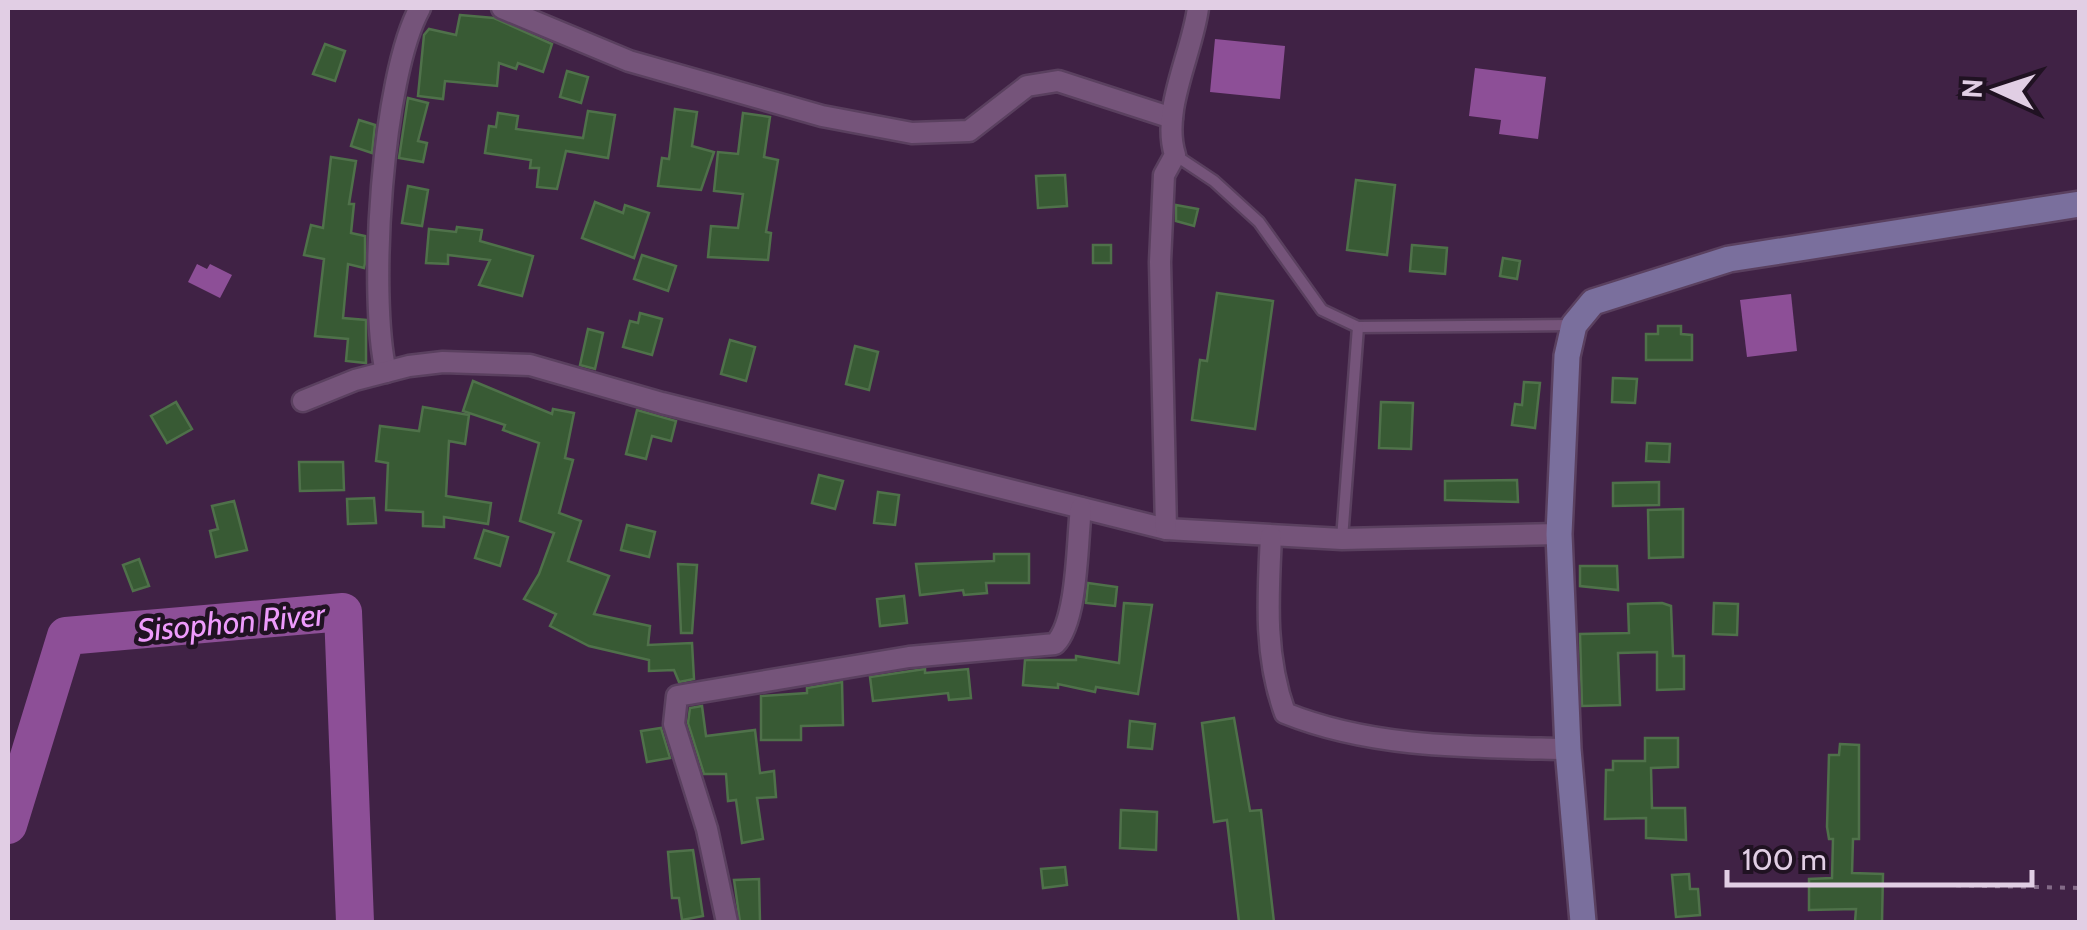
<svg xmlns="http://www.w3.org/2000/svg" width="2087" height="930" font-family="Cabin,sans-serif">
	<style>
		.water { fill: #8d4f97 }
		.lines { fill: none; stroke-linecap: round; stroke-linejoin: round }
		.river { stroke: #8d4f97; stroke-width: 38 }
		.building { fill: #385a34; stroke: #4f714a; stroke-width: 2.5 }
		.lane-casing { stroke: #5a405f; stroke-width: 15 }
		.street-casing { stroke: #5a405f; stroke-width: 25 }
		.secondary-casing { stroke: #5a405f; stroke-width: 30 }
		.path { stroke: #836a87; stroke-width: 4; stroke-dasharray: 5 8; stroke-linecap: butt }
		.lane { stroke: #75547a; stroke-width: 10 }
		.street { stroke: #75547a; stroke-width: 20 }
		.secondary { stroke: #7a6f9d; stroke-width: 25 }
		.labels { text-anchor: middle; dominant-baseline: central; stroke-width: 9; stroke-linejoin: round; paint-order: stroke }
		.water-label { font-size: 32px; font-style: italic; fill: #ee9bfc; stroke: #201222 }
	</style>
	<rect width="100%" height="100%" fill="#402245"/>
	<g class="water">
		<polygon points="1215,39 1285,46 1280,99 1210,92"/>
		<polygon points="1475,68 1546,77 1538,139 1499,134 1501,120 1469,116"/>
		<polygon points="197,264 207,269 210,264 232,275 220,298 188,282"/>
		<polygon points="1791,294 1797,351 1747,357 1740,300"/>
	</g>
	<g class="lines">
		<polyline class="river" points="8,825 66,636 343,612 355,922"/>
	</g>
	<g class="building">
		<polygon points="460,15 494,18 552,44 543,72 518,63 516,69 499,63 497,86 445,81 443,99 418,96 424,35 429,29 456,35"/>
		<polygon points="325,44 345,51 335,81 313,74"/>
		<polygon points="567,71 588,77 581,103 560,97"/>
		<polygon points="408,98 428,103 418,141 427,143 423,162 399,158"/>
		<polygon points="675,109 697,112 692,146 714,152 701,190 658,186 662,158 669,159"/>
		<polygon points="588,111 615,115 608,158 566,151 557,189 537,187 539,168 530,168 531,160 485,153 489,126 496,127 498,113 518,116 516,129 583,138"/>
		<polygon points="743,113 770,117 764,157 778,160 766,232 771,233 768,260 708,257 711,226 738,228 743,194 714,191 718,152 738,154"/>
		<polygon points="359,120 375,125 372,153 351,146"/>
		<polygon points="331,157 356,161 349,204 354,204 351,233 365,236 365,263 364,268 348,264 343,318 366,320 366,363 346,361 348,339 315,336 324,259 304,255 311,225 323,228"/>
		<polygon points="1065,175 1067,206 1038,208 1036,176"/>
		<polygon points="1356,180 1395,185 1387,255 1347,250"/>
		<polygon points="408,186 428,190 422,226 402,223"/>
		<polygon points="595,202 623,213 625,205 649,213 634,258 582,238"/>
		<polygon points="1176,205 1198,209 1194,226 1176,221"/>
		<polygon points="457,227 482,230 480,241 533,256 522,296 479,285 490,260 448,255 448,264 426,263 429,229 456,232"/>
		<rect x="1093" y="245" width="18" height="18"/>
		<polygon points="1412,245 1447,248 1445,274 1410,271"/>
		<polygon points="642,255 676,266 668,291 634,279"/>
		<polygon points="1503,258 1520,261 1517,279 1500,276"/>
		<polygon points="1217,293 1273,301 1255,429 1192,420 1200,360 1207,361"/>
		<polygon points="640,313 662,319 652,355 623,347 630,321 638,323"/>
		<polygon points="1658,326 1681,326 1681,334 1692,335 1692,360 1646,360 1646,334 1658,334"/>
		<polygon points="588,329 603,333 595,369 580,365"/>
		<polygon points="730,340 755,347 746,381 721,374"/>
		<polygon points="855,346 878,352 869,390 846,384"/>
		<polygon points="1613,378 1637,379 1635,403 1612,402"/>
		<polygon points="473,381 552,414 553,409 574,413 565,458 573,460 559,513 581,521 568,561 609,576 594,614 650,626 648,645 692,643 694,679 679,682 674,670 649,671 649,660 589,646 550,626 556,614 524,599 539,574 554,533 520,521 539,443 503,430 505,425 463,411"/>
		<polygon points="1524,382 1540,383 1535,428 1512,425 1515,404 1522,405"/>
		<polygon points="176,402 192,429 167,443 151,416"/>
		<polygon points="1381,402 1413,403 1411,449 1379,448"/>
		<polygon points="423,407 469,415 465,444 449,441 446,496 491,503 488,524 444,517 444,527 423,526 423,512 386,510 388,463 376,461 380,426 419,431"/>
		<polygon points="637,410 676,421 671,441 652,436 646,459 626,454"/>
		<polygon points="1647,443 1670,444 1669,462 1646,461"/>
		<polygon points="299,462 343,462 344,490 300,491"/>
		<polygon points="819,475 843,481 835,509 812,503"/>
		<polygon points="1517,480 1518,502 1445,500 1445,481"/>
		<polygon points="1659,482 1659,505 1613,506 1613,483"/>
		<polygon points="878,492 899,495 895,525 874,523"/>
		<polygon points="374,498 376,523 348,524 347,499"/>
		<polygon points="234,501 247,550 216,557 210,531 218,529 212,506"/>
		<polygon points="1683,509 1683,557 1649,558 1648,510"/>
		<polygon points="627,525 655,532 649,557 621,550"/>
		<polygon points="484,530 508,537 500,566 475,558"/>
		<polygon points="994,554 1029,554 1029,583 986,583 987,593 964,595 963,590 920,595 916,564 994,561"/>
		<polygon points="139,559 149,586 133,591 123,565"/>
		<polygon points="678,564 697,565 692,633 681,633"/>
		<polygon points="1580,566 1617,566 1618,590 1580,586"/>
		<polygon points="1088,583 1117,587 1115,606 1086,603"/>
		<polygon points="904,596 907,623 880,626 877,599"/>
		<polygon points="1124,603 1152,605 1138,694 1096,687 1095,692 1058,684 1058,688 1023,685 1025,660 1076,660 1076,656 1119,663"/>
		<polygon points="1662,603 1671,606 1673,656 1684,656 1684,689 1657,690 1657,652 1618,653 1620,705 1582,706 1580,634 1629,633 1628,604"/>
		<polygon points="1714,603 1738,604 1737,635 1713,634"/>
		<polygon points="925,669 925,673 968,669 971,698 949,700 948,693 873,701 870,677"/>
		<polygon points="842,682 843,725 801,726 801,740 761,740 761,696 807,693 807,688"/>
		<polygon points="702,706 706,736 755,730 760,773 774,771 776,797 757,798 763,839 742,843 736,800 728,801 726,774 704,774 688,723 690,708"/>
		<polygon points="1234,718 1250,811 1261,810 1274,922 1239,922 1227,820 1214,822 1202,723"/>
		<polygon points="1130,721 1155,724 1152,749 1128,747"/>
		<polygon points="661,728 670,758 647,762 641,731"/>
		<polygon points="1645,738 1678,738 1678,767 1651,768 1652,808 1685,808 1686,840 1646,838 1646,818 1605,819 1606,770 1613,770 1613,761 1645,761"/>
		<polygon points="1840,744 1859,745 1859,839 1853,839 1852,873 1883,874 1882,922 1855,922 1856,909 1809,910 1809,879 1832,878 1833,839 1829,839 1827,827 1829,755 1839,755"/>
		<polygon points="1121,810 1157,812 1156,850 1120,848"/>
		<polygon points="693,850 703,916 682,920 679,898 672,898 668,852"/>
		<polygon points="1065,867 1067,885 1043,888 1041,869"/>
		<polygon points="1689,874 1690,889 1698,889 1700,915 1676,917 1672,875"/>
		<polygon points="759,879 760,922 740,922 734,880"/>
	</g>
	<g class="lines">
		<defs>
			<g id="lane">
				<polyline points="1175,155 1214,181 1259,222 1322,310 1358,327 1571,325"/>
				<polyline points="1342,539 1358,327"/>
			</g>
			<g id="street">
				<polyline points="502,8 629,61 822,116 912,133 969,131 1027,86 1058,81 1172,118"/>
				<path d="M386,372C368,295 382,76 420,8"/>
				<polyline points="303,401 355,380 409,366 443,362 530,365 662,403 1166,529 1342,539 1559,534"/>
				<path d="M1166,529L1160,262L1164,175L1175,155C1161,110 1192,54 1198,8"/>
				<path d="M1271,536C1268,597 1264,656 1285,713C1374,749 1474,747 1568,749"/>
				<path d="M727,922L707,829L674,724L677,696L909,657L1055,644C1078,621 1077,541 1081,508"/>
			</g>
			<polyline id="secondary" points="1583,922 1568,749 1559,534 1567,356 1574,325 1593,302 1729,259 2080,204"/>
		</defs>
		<use href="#lane" class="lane-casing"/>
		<use href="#street" class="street-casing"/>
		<use href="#secondary" class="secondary-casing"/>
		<polyline class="path" points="1943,885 2080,888"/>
		<use href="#lane" class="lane"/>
		<use href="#street" class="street"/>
		<use href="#secondary" class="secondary"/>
	</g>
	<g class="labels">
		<g class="water-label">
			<text transform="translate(231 622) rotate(-5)">Sisophon River</text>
		</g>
	</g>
	<rect width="2087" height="930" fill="none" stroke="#e1cee4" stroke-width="20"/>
	<g transform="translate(1997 90) rotate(273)" stroke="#201222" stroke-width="8" paint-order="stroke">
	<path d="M0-8L18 38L0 25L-18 38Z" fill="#e1cee4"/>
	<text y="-15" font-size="28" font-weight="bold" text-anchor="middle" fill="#e1cee4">N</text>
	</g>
	<path d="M1727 870v15h305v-15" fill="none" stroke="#e1cee4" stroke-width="5"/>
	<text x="1742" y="870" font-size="30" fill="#e1cee4" stroke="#201222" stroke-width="8" paint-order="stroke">100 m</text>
</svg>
